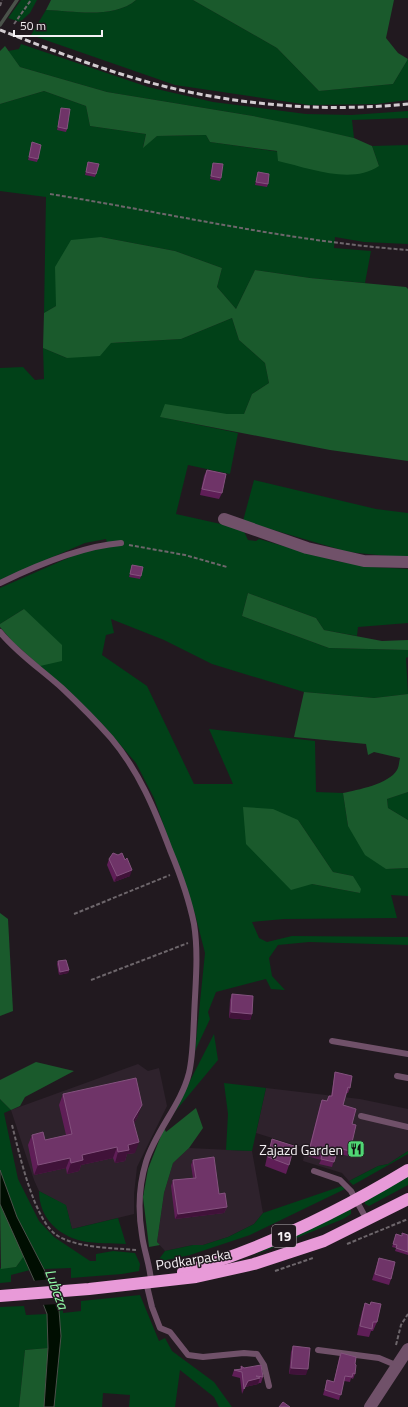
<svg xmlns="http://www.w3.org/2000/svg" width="408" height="1407" font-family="'Titillium Web',sans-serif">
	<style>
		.built { fill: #2e222c }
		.green { fill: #014118; fill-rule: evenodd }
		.forest { fill: #1a5a2c }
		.water { fill: #000e01; stroke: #4a524a }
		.pier { fill: #21191f }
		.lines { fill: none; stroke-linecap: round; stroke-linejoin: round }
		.stream { stroke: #4a524a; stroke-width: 3.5 }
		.path { stroke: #6d666b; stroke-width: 2; stroke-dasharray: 4 2; stroke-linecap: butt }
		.lane { stroke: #705169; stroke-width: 6 }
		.street { stroke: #705169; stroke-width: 12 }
		.highway { stroke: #e89ad8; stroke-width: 12 }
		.rail { stroke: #d1cbcf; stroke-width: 3; stroke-dasharray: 6 3; stroke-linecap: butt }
		.wall { fill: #5f1e57 }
		.shaded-wall { fill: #401239 }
		.building { fill: #6f3468; stroke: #84527e }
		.labels { text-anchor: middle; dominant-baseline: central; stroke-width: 3; stroke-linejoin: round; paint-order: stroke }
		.shield { fill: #21191f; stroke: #b5b0b4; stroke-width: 1 }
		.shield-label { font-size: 13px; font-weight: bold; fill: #f5f0f4 }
		.poi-label { font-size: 14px; fill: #f5f0f4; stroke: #21191f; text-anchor: end }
		.street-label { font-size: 14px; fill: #f5f0f4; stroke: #21191f }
		.water-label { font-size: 15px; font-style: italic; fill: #93fea9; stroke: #21191f }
	</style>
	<rect width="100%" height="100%" fill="#21191f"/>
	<g class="built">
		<polygon points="138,1064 148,1071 159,1068 167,1106 137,1167 134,1194 134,1214 72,1229 66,1206 39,1191 34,1180 11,1110"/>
		<polygon points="266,1088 360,1099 408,1109 408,1151 388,1164 378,1166 349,1181 342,1173 303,1161 305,1148 256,1133"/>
		<polygon points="189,1148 252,1151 263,1213 254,1224 228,1237 203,1245 193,1245 165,1251 157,1242 164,1193 173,1163"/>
	</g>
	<g class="green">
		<polygon points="21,0 37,0 30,13 20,22 8,18"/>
		<path d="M136,0H193L277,48L319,91L393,84L408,59V100L376,104L309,105L175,85L31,35L46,10C74,11 114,19 136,0Z"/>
		<polygon points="21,44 148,87 213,102 306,114 351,115 408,111 408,118 352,120 354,138 253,116 107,92 20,67 8,51 19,49"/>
		<polygon points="44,91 86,106 90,126 146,134 143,147 157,136 206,135 210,142 379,166 372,146 408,145 408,244 364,242 335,237 334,248 371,251 365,283 310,278 255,270 236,309 217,287 222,268 175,251 101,237 56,267 56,306 44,313 46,197 0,191 0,104"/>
		<path d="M232,318L239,340L265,363L269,383L252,394L244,414L161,417L238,433L230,474L188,465L176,514L243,529L248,540L256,541L259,539L336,561L372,567L408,569V623L358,627L357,636L324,630L316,618L248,593L242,616L329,648L408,650V657L406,658L408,694L374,698L304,692L212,664L164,640L111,619L114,633L106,635L102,655L147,686L194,784H233L209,729L315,741L316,792L343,793L348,826L386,869L408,868V896L391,895L397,918L284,919L252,922L259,938L267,942L292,936L408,937V945L309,942L278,945L269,958L272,976L285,990L271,989L266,979L216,992L208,1012L210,1019L195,1051L205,953L195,914L154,798L136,763L104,726L69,691L40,666L24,609L0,624V588L77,554L108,547L106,539L85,543L0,580V368L23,367L35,380L44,379L43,348L67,358L111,343L181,339ZM298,820L333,872L353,876L360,893L312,884Z"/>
		<polygon points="254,480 376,509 408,513 408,558 348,552 243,521"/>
		<polygon points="408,792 408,820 388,808 387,799"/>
		<polygon points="214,1034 218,1060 173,1114"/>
		<polygon points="224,1083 266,1088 252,1151 226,1150 228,1114"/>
		<polygon points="0,1099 11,1110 4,1113 18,1179 39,1221 54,1237 90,1261 96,1261 96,1254 113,1251 135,1253 140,1264 139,1271 122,1274 71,1278 71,1268 44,1269 17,1217 0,1170"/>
		<polygon points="408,1151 408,1154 353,1185 349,1181 378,1166 388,1164"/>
		<polygon points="408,1176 408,1185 369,1206 365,1204 365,1201"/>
		<polygon points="342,1186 345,1189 250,1235 190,1255 157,1262 165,1251 193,1245 203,1245 228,1237 254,1224 263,1213"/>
		<path d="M39,1191L66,1205L72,1229L118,1218L126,1244C112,1243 96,1244 82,1241C57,1235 39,1217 39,1191Z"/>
		<polygon points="351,1209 351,1214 343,1219 252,1256"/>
		<polygon points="24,1256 30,1270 11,1275 11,1282 0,1283 0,1268 16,1267"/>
		<polygon points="140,1295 159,1341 165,1338 172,1351 214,1382 232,1407 219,1407 214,1397 180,1370 175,1407 129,1407 130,1395 103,1393 102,1407 54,1407 61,1336 57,1304 63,1303 63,1313 81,1311 81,1301"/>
		<polygon points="24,1306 26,1315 47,1314 48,1348 25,1350 19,1407 0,1407 0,1307"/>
	</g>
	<g class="forest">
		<path d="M51,0H136C114,19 74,11 46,10Z"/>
		<polygon points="193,0 394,0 386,38 398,53 408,59 393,84 319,91 277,48"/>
		<path d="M5,46L20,67L107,92L253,116L302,126L354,138L372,146L379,166C351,185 309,168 278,161L277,151L210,142L206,135L157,136L143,148L146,134L90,126L86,106L44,91L0,104V51Z"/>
		<polygon points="101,237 175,251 222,268 217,287 236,309 255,270 310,278 406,287 408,289 408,461 330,450 160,417 165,404 227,414 244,414 252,394 269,383 265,363 239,340 232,318 181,339 111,343 100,356 67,358 43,348 44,313 56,306 55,267 71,240"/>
		<polygon points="248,593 316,618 324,630 382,641 408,640 408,650 329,648 242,616"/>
		<polygon points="24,609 62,645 62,661 40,666 13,642 0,627 0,624"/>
		<path d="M304,692L374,698L408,694V792L387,799L388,808L408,820V868L386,869L365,855L348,826L343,793C357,790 389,784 397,770C399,767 399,762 400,758L374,752L368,755L366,744L294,737Z"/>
		<polygon points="243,807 273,809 298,820 333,872 353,876 361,889 360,893 312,884 291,890 246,844"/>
		<polygon points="0,913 8,919 13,1011 0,1016"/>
		<polygon points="36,1062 74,1071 25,1097 20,1106 11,1110 0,1099 0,1080"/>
		<polygon points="196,1108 203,1128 189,1148 173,1163 164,1193 157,1242 160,1245 149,1247 143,1197 148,1169 164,1128 166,1132"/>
		<polygon points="0,1204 24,1256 16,1267 1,1269"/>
		<polygon points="48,1348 44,1407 19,1407 25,1350"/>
	</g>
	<polygon class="water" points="0,1170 17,1217 49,1279 59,1310 61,1336 54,1407 44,1407 48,1348 47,1314 34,1280 0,1204"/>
	<polygon class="pier" points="51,1279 59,1304 41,1305 32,1281"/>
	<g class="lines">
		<polyline class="stream" points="0,25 17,0"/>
		<g class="path">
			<polyline points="0,6 2,0"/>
			<polyline points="14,24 31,0"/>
			<path d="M50,194C169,213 287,241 408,250"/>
			<polyline points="129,545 185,555 227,567"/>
			<polyline points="74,914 170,875"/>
			<polyline points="91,980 188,943"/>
			<path d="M12,1125C19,1152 34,1222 58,1236C78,1248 114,1248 136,1250"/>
			<polyline points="347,1244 408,1219"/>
			<polyline points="157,1266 176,1262"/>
			<polyline points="275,1271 313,1258"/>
			<polyline points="396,1345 401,1325 408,1314"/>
		</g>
		<g class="lane">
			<path d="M0,583C35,566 82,546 121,543"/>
			<path d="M0,632C18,654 41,669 62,688C79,704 96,721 111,738C139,771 155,810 170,850C180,874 189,899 194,924C199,955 195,987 194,1019C193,1036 193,1056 189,1073C181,1105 156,1130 146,1162C139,1185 138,1211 142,1235C144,1251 150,1265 151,1281"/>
			<polyline points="332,1041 408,1054"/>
			<polyline points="397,1076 408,1078"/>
			<polyline points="361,1116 408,1127"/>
			<polyline points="314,1171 340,1180 351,1191 367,1220"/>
			<polyline points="146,1282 152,1307 160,1328 170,1332 188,1355 203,1357 244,1353 257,1354 264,1365 269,1386"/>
			<polyline points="318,1350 379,1358 398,1366"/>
		</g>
		<g class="street">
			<polyline points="224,519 307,548 364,561 408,562"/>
			<polyline points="370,1407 408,1349"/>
		</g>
		<g class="highway">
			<path d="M183,1272C263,1249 337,1213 408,1170"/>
			<polyline points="0,1296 89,1289 196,1277 254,1264 324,1241 408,1199"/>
		</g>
		<path class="rail" d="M0,30C54,51 110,73 167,87C246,106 327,112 408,104"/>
	</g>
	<g class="wall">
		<polygon points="61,108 67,129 66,132 57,130"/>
		<polygon points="32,142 38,159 37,162 28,160"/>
		<polygon points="88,162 96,174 95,177 85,175"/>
		<polygon points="213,163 221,178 220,181 210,179"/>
		<polygon points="258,172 268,184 267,187 255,185"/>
		<polygon points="207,470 222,493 219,499 200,495 204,476"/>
		<polygon points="132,565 141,576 140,579 129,577"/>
		<polygon points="109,859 130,876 114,882 107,865"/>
		<polygon points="58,961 69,970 68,973 59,975 57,964"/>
		<polygon points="232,994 252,1014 250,1020 229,1018 230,1000"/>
		<polygon points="335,1072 350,1088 348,1093 346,1093 343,1105 352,1124 350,1151 348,1156 336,1153 332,1167 319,1164 321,1160 307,1156 320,1105 322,1100 327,1101 329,1096 331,1096"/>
		<polygon points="63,1094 138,1116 134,1123 135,1153 127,1154 125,1161 115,1163 113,1158 81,1165 79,1171 67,1174 66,1168 34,1175 28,1145 32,1135 45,1140 66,1135 59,1105"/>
		<polygon points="272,1139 289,1165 286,1174 265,1166 269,1148"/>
		<polygon points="193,1160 219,1194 227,1207 224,1213 175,1219 171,1186 173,1180 193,1178 191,1165"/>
		<polygon points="396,1234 402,1236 408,1235 408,1255 395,1251 396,1248 392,1247"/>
		<polygon points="379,1258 391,1279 389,1285 372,1280"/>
		<polygon points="365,1303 377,1322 373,1331 371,1331 369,1337 357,1335 362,1312"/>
		<polygon points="293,1346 306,1375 289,1374 291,1352"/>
		<polygon points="341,1353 355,1364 355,1374 353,1379 351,1378 350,1382 344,1381 339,1400 323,1395 327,1380 334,1382 339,1358"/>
		<polygon points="241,1366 263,1377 261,1383 259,1383 258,1384 245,1387 242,1394 240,1378 232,1376 234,1370 240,1369"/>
	</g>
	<g class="shaded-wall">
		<polygon points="132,870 130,876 114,882 117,876"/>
		<polygon points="69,970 68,973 59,975 60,972"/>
		<polygon points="231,1012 252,1014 250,1020 229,1018"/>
		<polygon points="142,1105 138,1116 130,1130 133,1120"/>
		<polygon points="139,1142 135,1153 127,1154 125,1161 115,1163 118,1152 128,1145"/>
		<polygon points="117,1147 113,1158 81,1165 79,1171 67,1174 71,1163 82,1155"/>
		<polygon points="70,1158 66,1168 34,1175 38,1165"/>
		<polygon points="227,1207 224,1213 175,1219 178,1214"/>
		<polygon points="291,1368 308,1369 306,1375 289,1374"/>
		<polygon points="260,1378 258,1384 245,1387 242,1394 248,1381"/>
	</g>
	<g class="building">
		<polygon points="61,108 70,109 67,129 58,127"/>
		<polygon points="32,142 41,145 38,159 29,157"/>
		<polygon points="88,162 99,164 96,174 86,172"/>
		<polygon points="213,163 223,164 221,178 211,176"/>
		<polygon points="258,172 269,174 268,184 256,182"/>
		<polygon points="207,470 226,474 222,493 202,489"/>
		<polygon points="132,565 143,567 141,576 130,574"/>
		<polygon points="113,853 118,855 122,853 125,860 127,858 132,870 117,876 109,859"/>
		<polygon points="66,960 69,970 60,972 58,961"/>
		<polygon points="232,994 253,996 252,1014 231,1012"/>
		<polygon points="335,1072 352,1076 350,1088 348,1087 343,1105 356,1109 352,1124 356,1125 350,1151 338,1148 334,1162 321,1159 322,1154 309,1151 322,1100 327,1101 329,1096 332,1096"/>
		<polygon points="136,1078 142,1105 133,1120 139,1142 128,1145 129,1150 118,1152 117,1147 82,1155 83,1160 71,1163 70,1158 38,1165 32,1135 43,1132 45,1140 72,1134 63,1094"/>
		<polygon points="272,1139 294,1146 289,1165 268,1157"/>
		<polygon points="214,1157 219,1194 225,1193 227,1207 178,1214 173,1180 196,1178 193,1160"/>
		<polygon points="402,1233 408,1235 408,1252 396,1248 397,1245 393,1244 396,1234 402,1236"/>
		<polygon points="379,1258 395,1262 391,1279 375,1274"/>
		<polygon points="371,1302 381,1304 377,1322 373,1322 372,1329 360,1326 365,1303 370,1305"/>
		<polygon points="293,1346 310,1348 308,1369 291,1368"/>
		<polygon points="341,1353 356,1357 355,1364 356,1365 355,1374 353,1373 352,1377 345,1376 341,1395 325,1390 327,1380 334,1382"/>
		<polygon points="261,1365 263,1377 256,1376 260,1378 248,1381 244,1389 242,1372 234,1370 242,1369 241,1366 244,1368"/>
		<polygon points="283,1402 290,1407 279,1407"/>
	</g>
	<defs>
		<symbol id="restaurant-square" viewBox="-11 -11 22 22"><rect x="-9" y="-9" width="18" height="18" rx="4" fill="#50d674" stroke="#21191f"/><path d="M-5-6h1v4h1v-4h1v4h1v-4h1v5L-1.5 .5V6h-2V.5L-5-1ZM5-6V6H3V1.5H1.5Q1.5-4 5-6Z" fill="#111"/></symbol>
	</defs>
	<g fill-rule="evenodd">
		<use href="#restaurant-square" x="346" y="1139" width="20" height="20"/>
	</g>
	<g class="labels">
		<rect class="shield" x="272" y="1225" width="24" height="22" rx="3"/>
		<g class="shield-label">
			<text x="284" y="1236">19</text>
		</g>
		<g class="poi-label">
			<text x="343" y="1149">Zajazd Garden</text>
		</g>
		<g class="street-label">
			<text transform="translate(193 1259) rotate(-9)">Podkarpacka</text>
		</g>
		<g class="water-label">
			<text transform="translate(57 1289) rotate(70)">Lubcza</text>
		</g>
	</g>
	<path d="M14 30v6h88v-6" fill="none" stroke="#f5f0f4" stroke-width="2"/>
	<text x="20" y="30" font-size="12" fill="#f5f0f4" stroke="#21191f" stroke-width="3" paint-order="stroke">50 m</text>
</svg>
